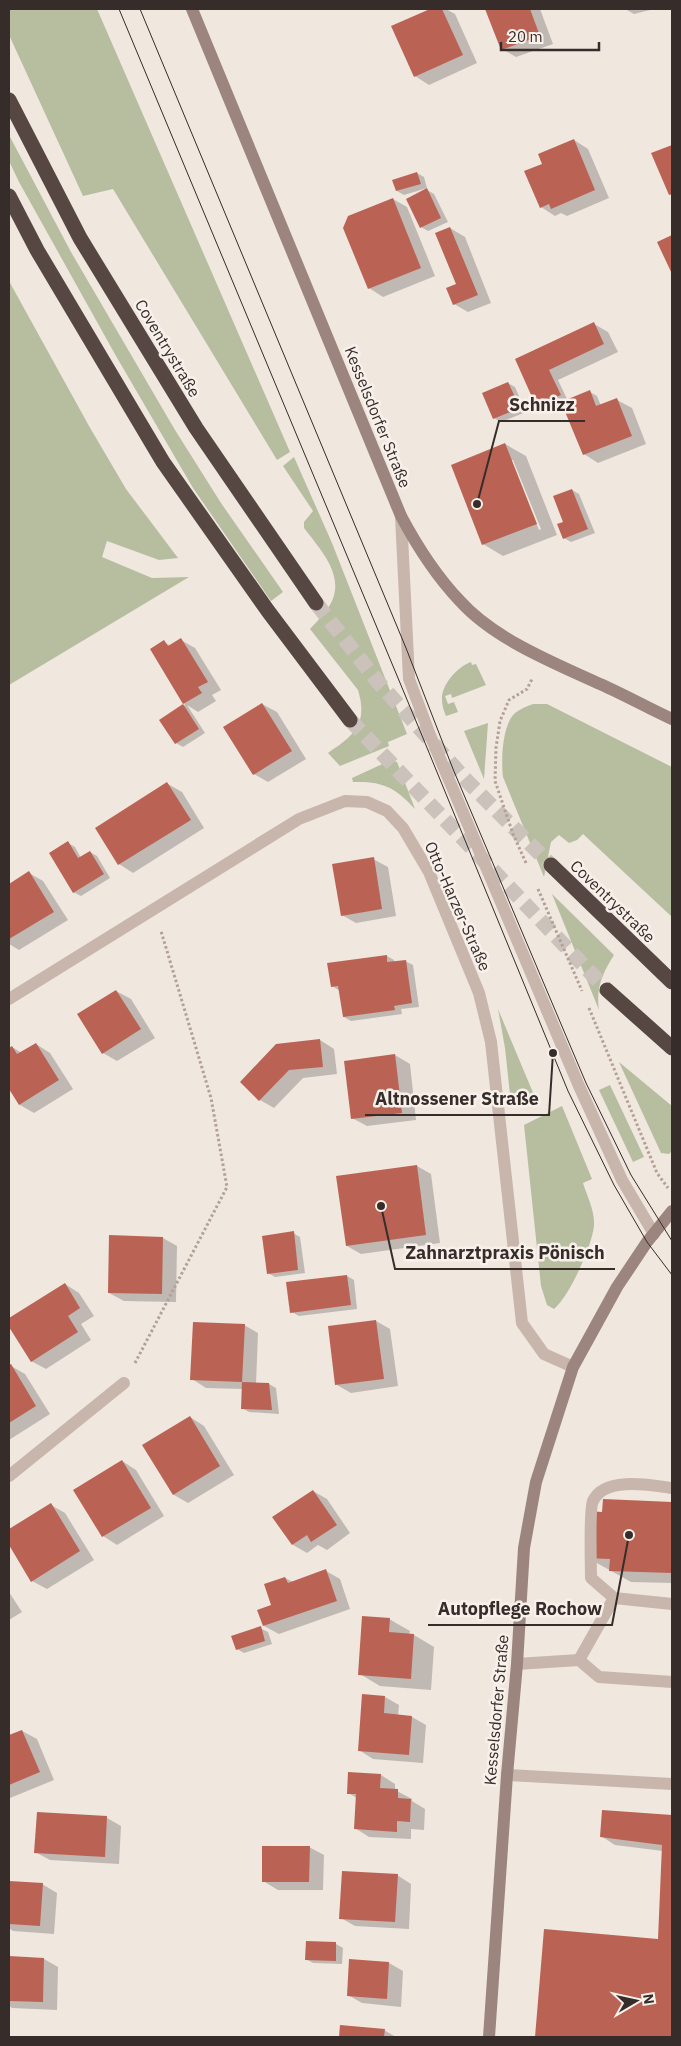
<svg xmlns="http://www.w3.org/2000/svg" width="681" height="2046" font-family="'IBM Plex Sans',sans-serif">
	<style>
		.green { fill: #b7bea0 }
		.shadow { fill: #0003; fill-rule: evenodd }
		.building { fill: #ba6354 }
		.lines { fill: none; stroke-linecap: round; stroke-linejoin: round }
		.highway-tunnel { stroke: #cbc2bb; stroke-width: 15; stroke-dasharray: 15 8; stroke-linecap: butt }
		.path { stroke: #b3a096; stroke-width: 3; stroke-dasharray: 2.5 2.5; stroke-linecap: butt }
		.lane { stroke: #c8b6ac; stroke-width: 12 }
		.street { stroke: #c8b6ac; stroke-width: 12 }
		.secondary { stroke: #9b857e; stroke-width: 12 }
		.highway { stroke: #564742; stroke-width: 15 }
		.tram { stroke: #362d2a; stroke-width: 1 }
		.labels { text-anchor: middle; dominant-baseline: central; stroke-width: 5; stroke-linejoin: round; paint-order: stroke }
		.street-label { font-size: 16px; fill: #362d2a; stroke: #f8f1eb }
		.leader { fill: none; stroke: #362d2a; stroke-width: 2 }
		.callout-dot { fill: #362d2a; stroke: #f8f1eb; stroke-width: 2 }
		.callout-label { font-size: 18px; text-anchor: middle; font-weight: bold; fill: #362d2a; stroke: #f8f1eb; stroke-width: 5; stroke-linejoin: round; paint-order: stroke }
	</style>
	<rect width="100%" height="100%" fill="#f0e7df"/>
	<g class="green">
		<polygon points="9,9 97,9 290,452 277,460 113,189 83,196 9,35"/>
		<polygon points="9,135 71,252 175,430 221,503 283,592 271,601 193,488 116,356 19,182 9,161"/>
		<polygon points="9,281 89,426 126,489 178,558 159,560 107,541 102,557 152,578 189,577 9,685"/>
		<path d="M294,457L332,543L407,734L388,742L389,746L340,766L328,753C355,735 368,723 358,690L310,629C318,620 327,612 332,601C344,574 320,549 304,528V522L313,511L283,466Z"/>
		<path d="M471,662L472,665L476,664L486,685L452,698L451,694L445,696L448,704L454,702L458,712L446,716C444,711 442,706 442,700C441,685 457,667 471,662Z"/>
		<path d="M533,704H547L672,767V917L583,834L577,840L569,843L559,835L551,842L544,877L503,777C501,760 502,725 515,713C520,709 527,706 533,704Z"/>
		<polygon points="488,723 484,779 464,731"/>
		<path d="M391,760L397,762L415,809C395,787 382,781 353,782L352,778Z"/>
		<path d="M552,894L614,955C602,974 596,988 599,1010Z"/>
		<path d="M498,1009L534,1095C527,1102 521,1105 511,1104L505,1048Z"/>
		<polygon points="619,1062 672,1106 672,1151 669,1154 661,1153"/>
		<polygon points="610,1085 644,1157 633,1162 599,1090"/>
		<path d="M562,1106L592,1179L583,1183C587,1196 595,1211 594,1225C593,1244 569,1297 554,1309L547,1305L541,1286L524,1125Z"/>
	</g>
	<g class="shadow">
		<polygon points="433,9 446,9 455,14 477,63 429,85 415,76 393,27"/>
		<polygon points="487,9 540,9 553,44 516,57 502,49"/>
		<polygon points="625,9 654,9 634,14"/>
		<polygon points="574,140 588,149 609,198 567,216 561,213 555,216 541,207 543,164"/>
		<polygon points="672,146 672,196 670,194 653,154"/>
		<polygon points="417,173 424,177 427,188 404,195 397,191"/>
		<polygon points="427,190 434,194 448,222 428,231 421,227"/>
		<polygon points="393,199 407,207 435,276 383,297 369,288"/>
		<polygon points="450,228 465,237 491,303 468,312 454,304 457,285"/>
		<polygon points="594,324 608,332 618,352 558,380 568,401 590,392 597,396 601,406 617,400 632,408 646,444 598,463 584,454 562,401 544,409 537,405 516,359"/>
		<polygon points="508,383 515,387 526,412 501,422 494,418"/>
		<path d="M505,444L526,456L557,535L503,556L483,544ZM511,460H513L541,529L539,530Z"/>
		<polygon points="572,490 579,494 595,533 571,542 564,538 565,522"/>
		<polygon points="181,640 195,648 221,690 212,695 216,701 198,712 187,705 205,733 183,747 176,743 161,720 185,705 152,650 164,642 171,646"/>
		<polygon points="262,704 277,712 306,759 268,782 254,774"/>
		<polygon points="168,784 182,792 204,828 133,873 119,864 96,828"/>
		<polygon points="68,843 75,847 81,858 90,852 97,856 110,878 81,896 73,892"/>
		<polygon points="373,859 388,867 396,916 356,923 342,915"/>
		<polygon points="29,873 43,881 68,920 19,950 9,944 9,885"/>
		<polygon points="387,956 394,960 394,963 405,961 413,965 419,1007 401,1009 402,1014 351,1021 344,1017 340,991 332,986"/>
		<polygon points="116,991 131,999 155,1038 117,1061 103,1053"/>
		<polygon points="320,1040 334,1049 337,1074 303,1078 274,1108 260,1100 241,1082"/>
		<polygon points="36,1044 50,1053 73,1089 34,1113 20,1105 9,1087 9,1049 12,1047 22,1053"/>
		<polygon points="395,1055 410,1064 416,1120 367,1126 352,1118 346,1062"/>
		<polygon points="417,1166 431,1174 440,1243 361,1254 347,1246"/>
		<polygon points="293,1233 300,1237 305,1273 275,1277 268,1273"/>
		<polygon points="163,1238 177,1246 176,1302 124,1301 109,1293"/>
		<polygon points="347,1276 354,1280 357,1309 299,1316 292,1312"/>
		<polygon points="65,1284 79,1293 94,1316 81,1324 91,1340 46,1369 31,1361 9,1325 9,1320"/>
		<polygon points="376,1321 390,1329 398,1386 351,1393 337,1385"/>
		<polygon points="244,1325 258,1333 256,1384 269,1384 276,1388 279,1414 249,1412 242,1408 243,1389 206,1388 192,1379"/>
		<polygon points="11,1366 25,1374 50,1414 9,1440 9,1367"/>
		<polygon points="190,1417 204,1426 234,1475 188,1503 174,1495 144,1446"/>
		<polygon points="122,1461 136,1470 164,1516 117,1545 103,1536 75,1490"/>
		<polygon points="313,1491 327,1499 350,1533 327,1550 318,1545 307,1553 293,1545"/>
		<polygon points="604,1500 672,1503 672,1583 631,1582 586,1557 603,1513"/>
		<polygon points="51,1505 65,1513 94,1560 47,1589 32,1581 9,1543 9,1531"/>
		<polygon points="326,1571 340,1579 350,1609 279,1634 264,1626 285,1578 293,1582"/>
		<polygon points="9,1592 22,1612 9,1620"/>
		<polygon points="389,1619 410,1631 409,1635 414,1635 434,1647 431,1690 380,1686 360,1674"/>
		<polygon points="260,1628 268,1632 272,1644 244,1653 237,1649"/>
		<polygon points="385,1697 399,1705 398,1716 412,1717 426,1725 423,1763 373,1759 359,1750"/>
		<polygon points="22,1731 37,1739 54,1780 10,1798 9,1737"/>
		<polygon points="381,1775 395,1784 395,1790 412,1799 412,1801 425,1809 424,1830 411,1829 411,1839 369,1837 355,1828 357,1798 348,1793"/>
		<polygon points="603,1812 672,1816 672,2037 536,2037 545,1930 659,1941 663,1851 615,1845 601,1836"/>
		<polygon points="38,1813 107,1818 121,1826 119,1864 50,1860 35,1852"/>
		<polygon points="309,1847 324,1855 323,1890 278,1890 263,1881"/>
		<polygon points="397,1875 411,1884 409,1929 355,1926 341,1918"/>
		<polygon points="9,1882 42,1884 57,1893 54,1934 13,1931 9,1928"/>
		<polygon points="336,1944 343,1948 342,1964 313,1963 306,1959"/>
		<polygon points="9,1957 44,1959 58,1967 57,2010 12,2008 9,2006"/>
		<polygon points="351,1960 389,1963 403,1971 401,2007 362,2003 348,1995"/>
		<polygon points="341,2026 384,2030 396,2037 340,2037"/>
	</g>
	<g class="building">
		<polygon points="430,9 442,9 463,55 414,77 391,26"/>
		<polygon points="485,9 530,9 540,36 501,50"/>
		<polygon points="574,139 595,190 551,209 549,204 540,208 524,171 542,164 538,154"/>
		<polygon points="672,145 672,194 669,195 651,153"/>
		<polygon points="417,172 421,184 396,191 392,180"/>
		<polygon points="427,188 441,218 420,228 406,199"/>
		<polygon points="393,198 421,268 368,289 343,228 348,216"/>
		<polygon points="450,227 478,295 453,305 446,288 456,284 435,233"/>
		<polygon points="672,235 672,274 657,242"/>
		<polygon points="594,322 604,344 549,370 561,395 536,406 515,359"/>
		<polygon points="508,382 520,408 493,419 482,393"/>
		<polygon points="590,390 596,406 617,398 632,436 583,455 561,402"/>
		<polygon points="505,443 537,524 482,545 451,465"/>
		<polygon points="572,489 588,529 563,539 557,524 563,522 553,496"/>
		<polygon points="181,638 208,682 198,687 202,693 183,704 199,729 175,744 159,720 183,704 150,649 164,640 168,646"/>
		<polygon points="262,703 292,751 253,775 223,727"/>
		<polygon points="167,782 191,820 118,865 95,828"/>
		<polygon points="68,841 78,858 90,851 104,874 73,893 49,853"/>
		<polygon points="374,857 382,909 341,916 332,864"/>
		<polygon points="29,871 54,912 9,939 9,884"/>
		<polygon points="387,955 387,962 406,960 412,1003 394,1006 395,1010 343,1017 338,986 331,987 327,963"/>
		<polygon points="116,990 141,1029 102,1054 77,1014"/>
		<polygon points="320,1039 323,1067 289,1070 259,1101 240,1082 276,1044"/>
		<polygon points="36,1043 59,1080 19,1105 9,1089 9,1048 12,1046 17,1054"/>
		<polygon points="395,1054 402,1113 351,1119 344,1061"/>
		<polygon points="417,1165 426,1235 346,1246 336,1176"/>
		<polygon points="294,1231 298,1270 267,1274 262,1236"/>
		<polygon points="109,1235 163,1237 162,1294 108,1293"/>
		<polygon points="347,1275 351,1305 290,1313 286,1282"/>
		<polygon points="65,1283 80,1308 68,1316 78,1332 31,1362 9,1327 9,1318"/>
		<polygon points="376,1320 384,1379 335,1385 328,1326"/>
		<polygon points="193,1322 245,1324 242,1382 190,1380"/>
		<polygon points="11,1364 36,1406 9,1423 9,1365"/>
		<polygon points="242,1382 269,1383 272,1410 241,1409"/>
		<polygon points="190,1416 220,1466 173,1495 142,1445"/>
		<polygon points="122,1460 151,1508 102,1537 73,1490"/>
		<polygon points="313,1490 337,1525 311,1542 307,1535 292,1545 272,1517"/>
		<polygon points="603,1499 672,1502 672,1573 609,1571 610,1559 585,1558 587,1511 602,1512"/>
		<polygon points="51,1503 80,1551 31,1582 9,1545 9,1529"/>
		<polygon points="326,1569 337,1601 263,1626 257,1610 271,1605 264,1584 285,1577 288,1583"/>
		<polygon points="362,1616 390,1618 389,1632 414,1634 411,1679 358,1675"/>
		<polygon points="261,1626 265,1641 236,1650 231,1636"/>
		<polygon points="362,1694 385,1696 384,1713 412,1716 409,1755 358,1751"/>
		<polygon points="22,1730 40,1772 9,1785 9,1735"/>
		<polygon points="348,1772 381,1774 380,1788 398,1789 398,1798 411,1799 410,1822 397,1821 397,1832 354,1829 356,1794 347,1794"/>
		<polygon points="602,1810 672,1815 672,2037 535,2037 544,1929 658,1939 662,1845 600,1837"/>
		<polygon points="37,1812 107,1816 105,1857 34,1853"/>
		<polygon points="262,1846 310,1846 309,1882 262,1882"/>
		<polygon points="342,1871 398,1874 395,1922 339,1919"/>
		<polygon points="9,1881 43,1883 40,1926 9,1924"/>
		<polygon points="306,1941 336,1942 336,1961 305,1960"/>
		<polygon points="9,1956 44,1958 43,2002 9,2001"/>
		<polygon points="349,1959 389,1962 387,1999 347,1996"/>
		<polygon points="340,2025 385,2029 384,2037 339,2037"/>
	</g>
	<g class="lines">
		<g class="highway-tunnel">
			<polyline points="316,603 378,682 467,781 551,865"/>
			<polyline points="350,720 607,990"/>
		</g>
		<g class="path">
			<polyline points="526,863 513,834 495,781 496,748 500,721 509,700 527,689 532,679"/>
			<polyline points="538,889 582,991"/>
			<polyline points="589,1008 657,1173 668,1188"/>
			<polyline points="135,1363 227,1187 211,1098 161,931"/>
		</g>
		<g class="lane">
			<polyline points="401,516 409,679 430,735 579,1086 622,1180 654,1234"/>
			<path d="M672,1488C651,1485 604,1476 593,1501C589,1508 591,1566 591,1578L614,1598L672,1604"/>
			<polyline points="579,1660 614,1598"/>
			<polyline points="517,1664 579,1660 599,1677 672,1682"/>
			<polyline points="507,1775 672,1784"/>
		</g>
		<g class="street">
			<polyline points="9,999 299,819 345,801 367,802 387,811 403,828 429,872 479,993 491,1042 522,1323 544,1354 573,1367"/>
			<polyline points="9,1476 124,1383"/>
		</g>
		<g class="secondary">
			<path d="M192,9L401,516C417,546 436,576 460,601C494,639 554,663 600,684C625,695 648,708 672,719"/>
			<polyline points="489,2037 507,1775 517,1664 524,1548 536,1482 573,1367 617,1287 647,1242 672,1211"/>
		</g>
		<g class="highway">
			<polyline points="9,100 80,238 196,428 316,603"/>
			<polyline points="9,196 37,250 163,462 268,611 350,720"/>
			<polyline points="551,865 672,982"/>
			<polyline points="607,990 672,1048"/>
		</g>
		<g class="tram">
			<polyline points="119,9 423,738 568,1091 614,1185 647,1242 672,1275"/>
			<polyline points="140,9 406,648 453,769 586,1083 631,1175 672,1241"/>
		</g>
	</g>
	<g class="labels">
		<g class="street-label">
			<text transform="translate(168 348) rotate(59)">Coventrystraße</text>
			<text transform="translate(378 417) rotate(68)">Kesselsdorfer Straße</text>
			<text transform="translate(613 901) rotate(44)">Coventrystraße</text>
			<text transform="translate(458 906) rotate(66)">Otto-Harzer-Straße</text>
			<text transform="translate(496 1710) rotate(-85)">Kesselsdorfer Straße</text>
		</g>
	</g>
	<path class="leader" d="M477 504L499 421H585M553 1053L549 1115H365M381 1206L395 1269H615M629 1535L612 1625H428"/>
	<g class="callout-dot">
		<circle cx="477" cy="504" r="5"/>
		<circle cx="553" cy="1053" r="5"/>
		<circle cx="381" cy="1206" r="5"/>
		<circle cx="629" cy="1535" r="5"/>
	</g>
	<g class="callout-label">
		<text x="542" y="411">Schnizz</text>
		<text x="457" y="1105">Altnossener Straße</text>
		<text x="505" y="1259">Zahnarztpraxis Pönisch</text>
		<text x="520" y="1615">Autopflege Rochow</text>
	</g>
	<rect width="681" height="2046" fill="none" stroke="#362d2a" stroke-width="20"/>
	<g transform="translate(636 2001) rotate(81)" stroke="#f8f1eb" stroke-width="4" paint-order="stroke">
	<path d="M0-4L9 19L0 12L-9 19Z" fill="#362d2a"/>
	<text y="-8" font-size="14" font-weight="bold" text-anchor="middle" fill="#362d2a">N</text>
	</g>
	<path d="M501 42v8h98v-8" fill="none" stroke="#362d2a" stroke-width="2.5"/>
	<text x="508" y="42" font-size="15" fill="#362d2a" stroke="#f8f1eb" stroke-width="4" paint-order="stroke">20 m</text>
</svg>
